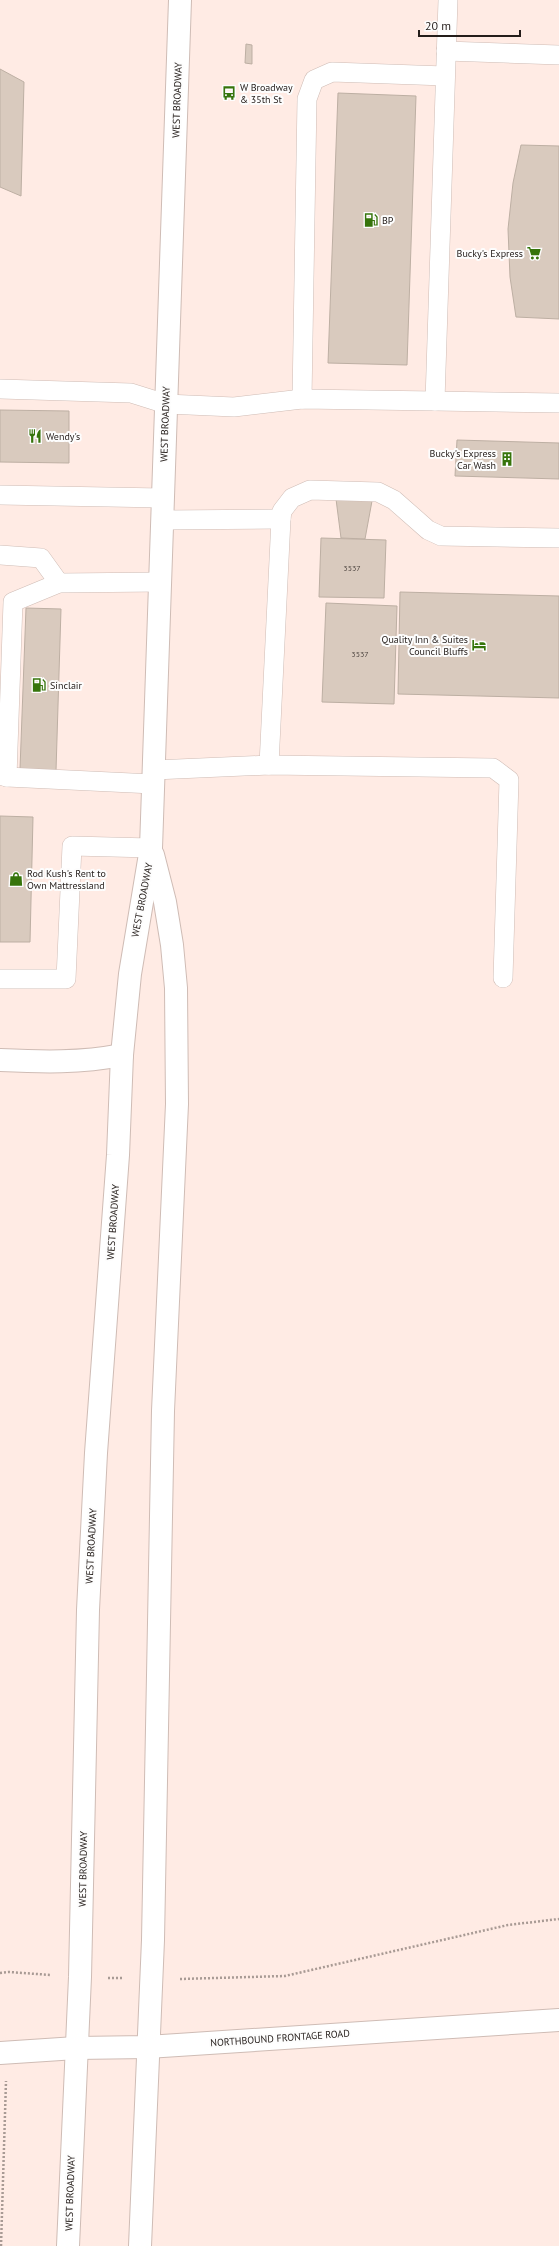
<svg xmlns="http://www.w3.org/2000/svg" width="559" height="2246" font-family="'PT Sans',sans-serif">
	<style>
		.building { fill: #d9cabe; stroke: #bdafa3 }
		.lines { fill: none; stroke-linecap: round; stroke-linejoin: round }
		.lane-casing { stroke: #cfbcb5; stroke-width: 20 }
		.street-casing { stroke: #cfbcb5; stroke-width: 24 }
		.secondary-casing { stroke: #cfbcb5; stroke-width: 24 }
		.primary-casing { stroke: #cfbcb5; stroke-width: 24 }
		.path { stroke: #a89a94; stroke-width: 2.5; stroke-dasharray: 2 2; stroke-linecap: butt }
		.lane { stroke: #fff; stroke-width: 19 }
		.street { stroke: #fff; stroke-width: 22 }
		.secondary { stroke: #fff; stroke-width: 22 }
		.primary { stroke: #fff; stroke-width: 22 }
		.labels { text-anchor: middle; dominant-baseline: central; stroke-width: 4; stroke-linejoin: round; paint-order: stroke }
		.number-label { font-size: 8px; fill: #514843 }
		.poi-label { font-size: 10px; fill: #241d1a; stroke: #fdfdfd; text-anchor: start }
		.street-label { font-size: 10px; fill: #241d1a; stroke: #fdfdfd }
	</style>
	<rect width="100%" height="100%" fill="#ffebe4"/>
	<g class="building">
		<polygon points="246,44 252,45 252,64 245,63"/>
		<polygon points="0,69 24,82 21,196 0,187"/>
		<polygon points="338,93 416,96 407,365 328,363"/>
		<polygon points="521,145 559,146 559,319 516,317 510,277 508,229 513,183"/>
		<polygon points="0,410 69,411 69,463 0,462"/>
		<polygon points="457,440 559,443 559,479 455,476"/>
		<polygon points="336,499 372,501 365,539 341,538"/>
		<polygon points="321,538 386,540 384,598 319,597"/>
		<polygon points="400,592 559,596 559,698 398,694"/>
		<polygon points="326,603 397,606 394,704 322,702"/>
		<polygon points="26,608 61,609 56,771 20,769"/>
		<polygon points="0,816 33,817 30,942 0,942"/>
	</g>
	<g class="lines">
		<defs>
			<g id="lane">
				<polyline points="448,0 435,401 559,403"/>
				<polyline points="446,51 559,55"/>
				<polyline points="0,389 131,393 166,404 234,407 302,399 435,401"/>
				<polyline points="302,399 307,99 314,80 332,72 445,76"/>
				<polyline points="0,495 162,498"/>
				<polyline points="163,520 281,519"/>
				<polyline points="0,555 41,558 59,583"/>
				<polyline points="269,765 281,519 282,511 292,498 310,490 378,492 394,500 428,530 441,536 559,538"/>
				<polyline points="154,770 269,765 493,768 509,780 503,978"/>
				<polyline points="0,775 7,777 153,784"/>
				<polyline points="7,777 13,602 59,583 161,582"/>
				<polyline points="0,979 66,979 72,846 151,848"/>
			</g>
			<path id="street" d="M0,1060C43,1062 80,1063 122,1055"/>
			<polyline id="secondary" points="0,2053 76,2048 147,2047 559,2020"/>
			<g id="primary">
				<polyline points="68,2246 80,1977 88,1610 96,1453 118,1155 122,1055 130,974 151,848 180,0"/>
				<polyline points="140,2246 153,1940 163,1411 177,1104 176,988 172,945 165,902 153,855"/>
			</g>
		</defs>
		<use href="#lane" class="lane-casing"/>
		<use href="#street" class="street-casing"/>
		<use href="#secondary" class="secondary-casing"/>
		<use href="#primary" class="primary-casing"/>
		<g class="path">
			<polyline points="0,1973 9,1972 51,1975"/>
			<polyline points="108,1978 123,1978"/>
			<polyline points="180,1979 285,1976 508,1925 559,1919"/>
			<polyline points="1,2246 6,2081"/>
		</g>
		<use href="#lane" class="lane"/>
		<use href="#street" class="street"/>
		<use href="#secondary" class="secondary"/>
		<use href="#primary" class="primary"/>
	</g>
	<defs>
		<symbol id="bus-bare" viewBox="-9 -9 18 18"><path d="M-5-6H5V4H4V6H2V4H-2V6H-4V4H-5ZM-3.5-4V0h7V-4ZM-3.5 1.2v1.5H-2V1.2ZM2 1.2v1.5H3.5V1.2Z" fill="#36740b" stroke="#fdfdfd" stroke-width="2.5" paint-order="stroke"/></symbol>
		<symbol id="fuel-bare" viewBox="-9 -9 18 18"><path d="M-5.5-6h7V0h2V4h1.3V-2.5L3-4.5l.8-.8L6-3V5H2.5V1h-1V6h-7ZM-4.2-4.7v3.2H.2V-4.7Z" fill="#36740b" stroke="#fdfdfd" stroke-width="2.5" paint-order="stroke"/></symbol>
		<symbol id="supermarket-bare" viewBox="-9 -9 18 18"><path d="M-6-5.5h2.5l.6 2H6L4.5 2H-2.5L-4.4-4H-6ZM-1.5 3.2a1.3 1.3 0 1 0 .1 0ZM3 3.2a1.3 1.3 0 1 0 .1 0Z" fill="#36740b" stroke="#fdfdfd" stroke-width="2.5" paint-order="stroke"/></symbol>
		<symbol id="restaurant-bare" viewBox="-9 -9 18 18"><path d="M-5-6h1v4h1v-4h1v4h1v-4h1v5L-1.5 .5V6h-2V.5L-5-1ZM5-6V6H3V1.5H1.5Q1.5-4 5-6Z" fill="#36740b" stroke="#fdfdfd" stroke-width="2.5" paint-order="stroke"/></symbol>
		<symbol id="building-bare" viewBox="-9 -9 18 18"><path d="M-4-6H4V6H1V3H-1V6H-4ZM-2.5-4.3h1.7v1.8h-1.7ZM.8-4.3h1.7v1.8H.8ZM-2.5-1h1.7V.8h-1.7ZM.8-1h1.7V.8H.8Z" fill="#36740b" stroke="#fdfdfd" stroke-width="2.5" paint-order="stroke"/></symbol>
		<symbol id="hotel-bare" viewBox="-9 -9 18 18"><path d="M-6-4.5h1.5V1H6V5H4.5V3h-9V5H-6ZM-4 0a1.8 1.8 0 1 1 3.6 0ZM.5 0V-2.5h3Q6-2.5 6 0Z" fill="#36740b" stroke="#fdfdfd" stroke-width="2.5" paint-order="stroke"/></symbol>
		<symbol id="shop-bare" viewBox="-9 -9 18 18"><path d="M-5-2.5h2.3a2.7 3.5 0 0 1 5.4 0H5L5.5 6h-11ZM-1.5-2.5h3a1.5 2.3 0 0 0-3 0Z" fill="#36740b" stroke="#fdfdfd" stroke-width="2.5" paint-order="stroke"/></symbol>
	</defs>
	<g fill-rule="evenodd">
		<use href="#bus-bare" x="219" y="83" width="20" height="20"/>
		<use href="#fuel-bare" x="361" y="210" width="20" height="20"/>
		<use href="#supermarket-bare" x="524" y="243" width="20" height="20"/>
		<use href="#restaurant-bare" x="25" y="426" width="20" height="20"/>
		<use href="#building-bare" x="497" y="449" width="20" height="20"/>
		<use href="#hotel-bare" x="469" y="635" width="20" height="20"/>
		<use href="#fuel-bare" x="29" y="675" width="20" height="20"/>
		<use href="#shop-bare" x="6" y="869" width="20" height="20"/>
	</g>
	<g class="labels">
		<g class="number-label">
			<text x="352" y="568">3537</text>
			<text x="360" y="654">3537</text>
		</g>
		<g class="poi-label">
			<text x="240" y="87">W Broadway<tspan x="240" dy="12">&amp; 35th St</tspan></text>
			<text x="382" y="220">BP</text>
			<text x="523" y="253" text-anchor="end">Bucky's Express</text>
			<text x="46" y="436">Wendy's</text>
			<text x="496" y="453" text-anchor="end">Bucky's Express<tspan x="496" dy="12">Car Wash</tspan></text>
			<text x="468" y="639" text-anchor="end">Quality Inn &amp; Suites<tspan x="468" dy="12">Council Bluffs</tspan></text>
			<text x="50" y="685">Sinclair</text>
			<text x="27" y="873">Rod Kush's Rent to<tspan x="27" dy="12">Own Mattressland</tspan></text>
		</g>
		<g class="street-label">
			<text transform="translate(177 100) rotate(-88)">WEST BROADWAY</text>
			<text transform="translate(165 424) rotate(-88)">WEST BROADWAY</text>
			<text transform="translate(142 900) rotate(-79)">WEST BROADWAY</text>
			<text transform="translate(113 1222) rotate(-86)">WEST BROADWAY</text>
			<text transform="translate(91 1546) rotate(-87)">WEST BROADWAY</text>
			<text transform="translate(83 1869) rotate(-89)">WEST BROADWAY</text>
			<text transform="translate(280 2038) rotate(-4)">NORTHBOUND FRONTAGE ROAD</text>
			<text transform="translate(70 2193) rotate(-88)">WEST BROADWAY</text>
		</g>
	</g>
	<path d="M419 30v6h101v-6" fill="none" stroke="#241d1a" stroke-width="2"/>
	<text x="425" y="30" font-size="12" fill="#241d1a" stroke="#fdfdfd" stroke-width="3" paint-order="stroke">20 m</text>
</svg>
